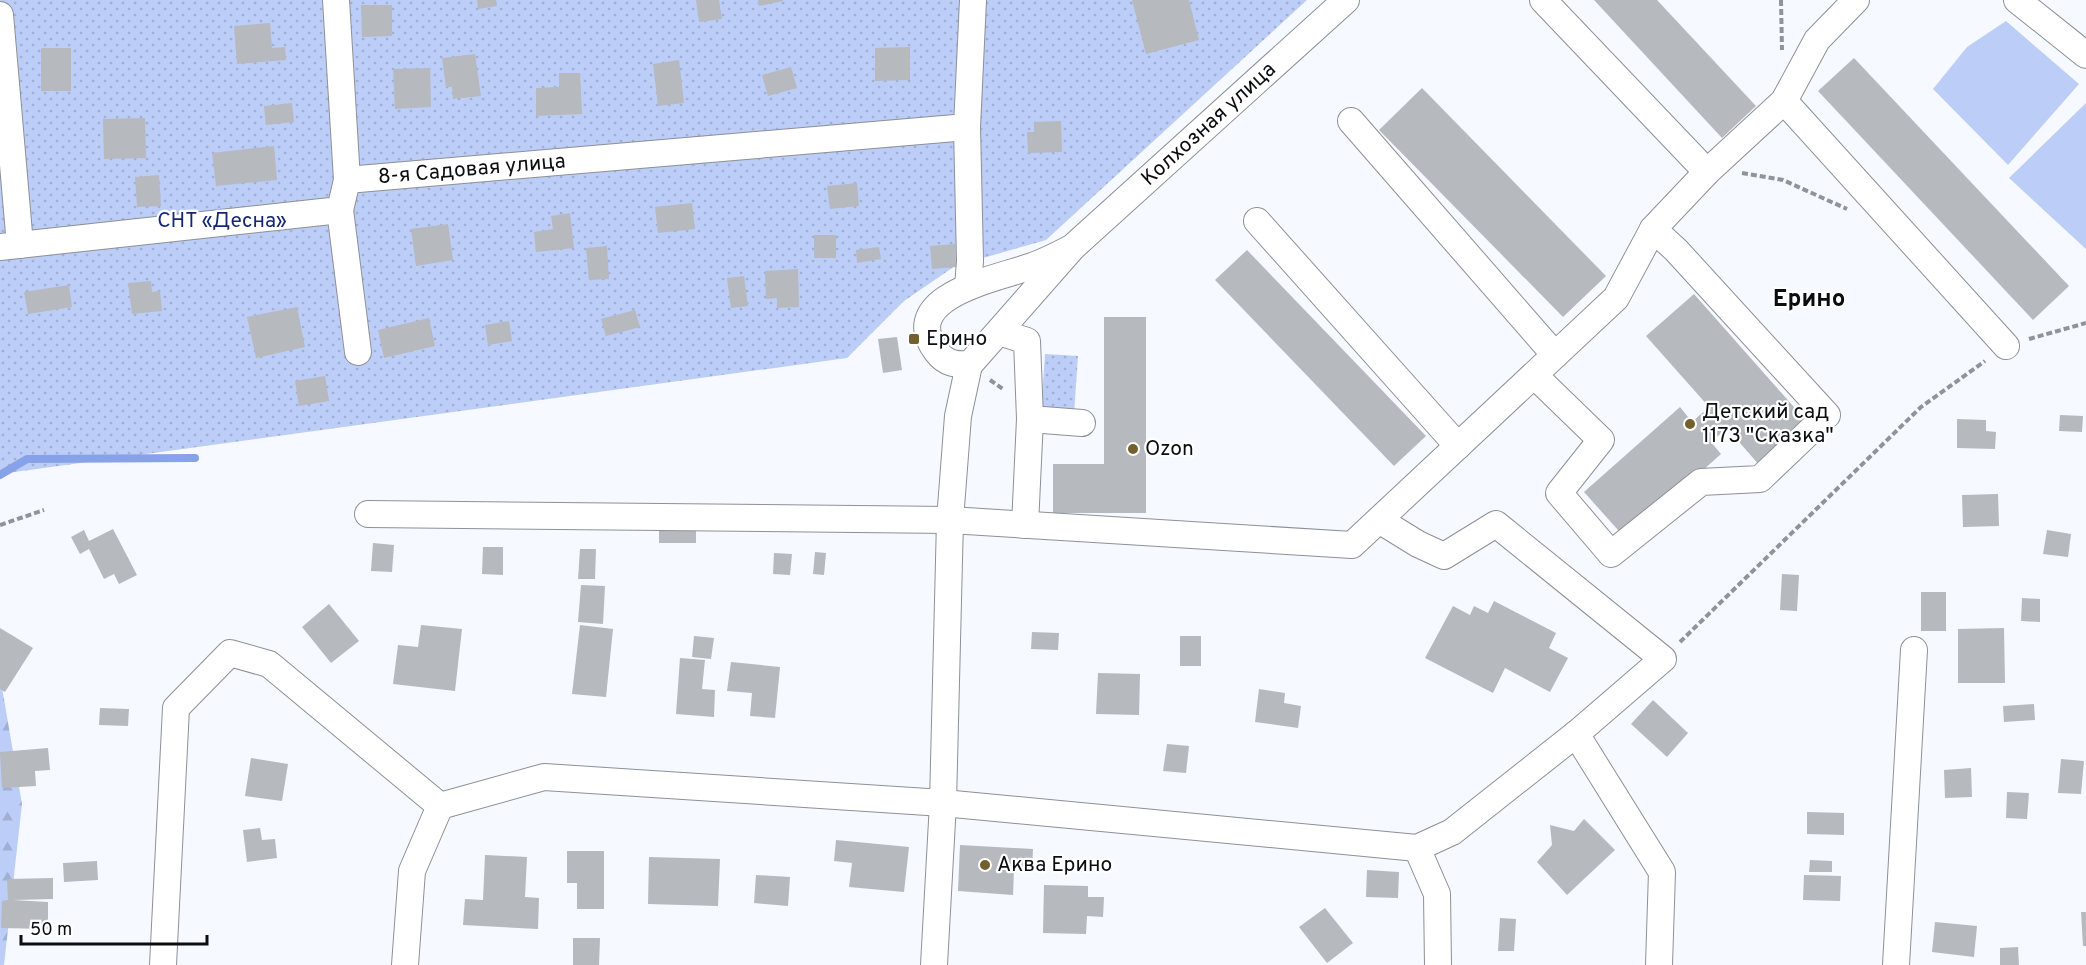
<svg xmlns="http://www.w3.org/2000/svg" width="2086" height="965" font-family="Overpass,sans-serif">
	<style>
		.grass { fill: url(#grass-dots) }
		.forest { fill: url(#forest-firs) }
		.pitch { fill: #bccdf7 }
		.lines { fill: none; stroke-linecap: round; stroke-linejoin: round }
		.stream { stroke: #87a2e8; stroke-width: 8 }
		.building { fill: #b6b9be }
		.minor-casing { stroke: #8d9095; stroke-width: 28 }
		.path { stroke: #919398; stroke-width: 4; stroke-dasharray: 6 3; stroke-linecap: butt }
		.minor { stroke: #fff; stroke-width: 26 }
		.poi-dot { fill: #73602e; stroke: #fff; stroke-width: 2 }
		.labels { text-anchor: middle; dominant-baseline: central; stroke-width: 4.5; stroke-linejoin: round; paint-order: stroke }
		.street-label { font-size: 21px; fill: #0c0d0f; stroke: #fff }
		.park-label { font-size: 21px; fill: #152676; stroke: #fff }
		.poi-label { font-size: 21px; fill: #0c0d0f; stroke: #fff; text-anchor: start }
		.quarter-label { font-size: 24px; font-weight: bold; fill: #0c0d0f; stroke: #fff }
	</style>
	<defs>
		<pattern id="grass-dots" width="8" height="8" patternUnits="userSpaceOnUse" patternTransform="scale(1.5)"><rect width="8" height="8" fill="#bccdf7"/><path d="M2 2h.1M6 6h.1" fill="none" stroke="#a0afd3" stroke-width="1.8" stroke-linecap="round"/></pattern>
		<pattern id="forest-firs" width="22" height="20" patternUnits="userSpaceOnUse" patternTransform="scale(1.5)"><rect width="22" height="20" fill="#bccdf7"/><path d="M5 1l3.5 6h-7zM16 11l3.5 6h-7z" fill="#a0afd3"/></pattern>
	</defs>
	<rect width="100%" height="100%" fill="#f6f9ff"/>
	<g class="grass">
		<polygon points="0,0 1307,0 1046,240 955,266 904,301 847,358 0,474"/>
		<polygon points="1045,354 1078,356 1074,414 1041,412"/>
	</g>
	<polygon class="forest" points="0,676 22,804 4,965 0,965"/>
	<g class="pitch">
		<polygon points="2006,21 2079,84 2008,165 1933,89 1967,47"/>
		<polygon points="2086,103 2086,249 2009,178"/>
	</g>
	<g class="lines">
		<polyline class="stream" points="0,475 27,459 195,458"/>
	</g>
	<g class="building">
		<polygon points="477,0 496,0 497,6 478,9"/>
		<polygon points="696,0 719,0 722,19 699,22"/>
		<polygon points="758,0 783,0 783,1 759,6"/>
		<polygon points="1132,0 1189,0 1199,40 1146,54"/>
		<polygon points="1594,0 1657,0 1756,106 1722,138"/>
		<polygon points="361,5 392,5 392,36 362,37"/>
		<polygon points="270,23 272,48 285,47 286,60 237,64 234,26"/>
		<polygon points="910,47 910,80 875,81 875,48"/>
		<rect x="41" y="48" width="30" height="43"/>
		<polygon points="475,54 481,96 453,99 452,87 446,87 442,58"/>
		<polygon points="1854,58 2069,286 2033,320 1818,91"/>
		<polygon points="679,60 684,103 658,106 653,64"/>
		<polygon points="791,67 797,88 768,96 762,75"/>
		<polygon points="430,68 431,107 395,109 393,69"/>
		<polygon points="559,73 580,73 582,114 536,116 536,88 559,87"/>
		<polygon points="1422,88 1606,276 1563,317 1379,130"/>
		<polygon points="292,103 294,122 266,125 264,106"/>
		<polygon points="145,118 146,158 104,159 103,119"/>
		<polygon points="1061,121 1062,152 1028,153 1027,132 1034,132 1034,122"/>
		<polygon points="274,146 277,180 216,186 212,153"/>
		<polygon points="159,175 161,206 137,207 135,177"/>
		<polygon points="857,183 859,206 830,209 827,186"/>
		<polygon points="692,203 695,229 658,233 655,207"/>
		<polygon points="570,213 574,248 536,252 534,232 553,229 551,216"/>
		<polygon points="448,224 453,260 416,266 411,229"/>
		<rect x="814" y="235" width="22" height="23"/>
		<polygon points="955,244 956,267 932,269 930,246"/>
		<polygon points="607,246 609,279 589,280 586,248"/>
		<polygon points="879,247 881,259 857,263 856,250"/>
		<polygon points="1247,250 1426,436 1394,466 1215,280"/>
		<polygon points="798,269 799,307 777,308 777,298 766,299 765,271"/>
		<polygon points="744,276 748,306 731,308 727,278"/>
		<polygon points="151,281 152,292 160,291 162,311 132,314 128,283"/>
		<polygon points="69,285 72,307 28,314 24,292"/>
		<polygon points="1694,294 1809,424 1760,466 1727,428 1711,442 1721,454 1626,539 1584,492 1680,407 1692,422 1709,407 1646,336"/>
		<polygon points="297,307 305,347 256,358 247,317"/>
		<polygon points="635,310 640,327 606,336 601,319"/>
		<polygon points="1104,317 1146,317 1146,513 1053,513 1053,464 1104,464"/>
		<polygon points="429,318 435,346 384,358 378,330"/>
		<polygon points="509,321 512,341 488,345 485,325"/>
		<polygon points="897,337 902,370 883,373 878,339"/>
		<polygon points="325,376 329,401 299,406 295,381"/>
		<polygon points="2060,415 2083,416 2082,432 2059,431"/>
		<polygon points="1957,419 1986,420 1986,431 1996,432 1995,449 1957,448"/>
		<polygon points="1998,494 1999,526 1963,527 1962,495"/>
		<rect x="659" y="522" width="37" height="21"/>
		<polygon points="113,529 137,575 119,584 114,574 104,579 89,549 80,554 71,537 84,530 89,541"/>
		<polygon points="2047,530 2071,534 2068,557 2043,554"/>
		<polygon points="373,543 394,545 392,572 371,571"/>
		<polygon points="483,547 503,547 503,575 482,574"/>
		<polygon points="580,549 596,549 595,579 578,579"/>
		<polygon points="815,552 826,553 824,575 813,574"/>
		<polygon points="774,553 792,554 790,575 773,574"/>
		<polygon points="1782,574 1799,575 1797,611 1780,610"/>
		<polygon points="581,585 605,586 603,624 578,622"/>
		<rect x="1921" y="592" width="25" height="39"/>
		<polygon points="2022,598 2040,599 2040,622 2021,621"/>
		<polygon points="1494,601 1556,633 1549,648 1568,658 1550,692 1505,668 1493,693 1425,658 1453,606 1470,615 1474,606 1488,613"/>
		<polygon points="329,604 359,641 331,663 302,627"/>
		<polygon points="421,625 462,629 455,691 393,684 398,645 418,647"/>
		<polygon points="580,625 613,629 606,697 572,694"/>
		<polygon points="0,628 33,648 5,692 0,689"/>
		<polygon points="2004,628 2005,683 1958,683 1958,629"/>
		<polygon points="1032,632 1059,633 1058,650 1031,649"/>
		<polygon points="694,636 714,638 711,659 692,657"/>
		<rect x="1180" y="636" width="21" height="30"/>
		<polygon points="680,658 705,660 702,689 715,690 714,717 676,714"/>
		<polygon points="731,662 780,667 775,718 750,716 752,693 727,691"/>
		<polygon points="1098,673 1140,674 1139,715 1096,714"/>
		<polygon points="1259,689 1285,693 1284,703 1301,706 1298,728 1255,722"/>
		<polygon points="1653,700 1688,733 1667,757 1631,724"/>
		<polygon points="2034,704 2035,720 2004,722 2003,706"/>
		<polygon points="100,708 129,709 128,726 99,725"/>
		<polygon points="1167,744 1189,746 1186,773 1163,771"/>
		<polygon points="48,748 50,770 35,771 36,786 2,788 0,752"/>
		<polygon points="251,758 288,764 282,801 245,796"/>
		<polygon points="2061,759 2084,761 2081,794 2058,793"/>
		<polygon points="1971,768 1972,797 1945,798 1944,770"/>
		<polygon points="2007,792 2029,793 2027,819 2006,818"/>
		<polygon points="1807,812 1844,813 1844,835 1807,834"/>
		<polygon points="1584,819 1615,850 1567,895 1537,862 1552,845 1550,825 1574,831"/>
		<polygon points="260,828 262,840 275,839 277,858 247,862 243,830"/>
		<polygon points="836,840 909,847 904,892 849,887 852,863 834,861"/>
		<polygon points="960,845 1033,849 1032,871 1014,870 1013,895 958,891"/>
		<polygon points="567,851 604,851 604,909 577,909 577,883 567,883"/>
		<polygon points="485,855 527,857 525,897 539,898 538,929 463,925 465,899 483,900"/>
		<polygon points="649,857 720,859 718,906 648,904"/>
		<polygon points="1810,860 1832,861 1832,872 1809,872"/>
		<polygon points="97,861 98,880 64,882 63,863"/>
		<polygon points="1367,870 1399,872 1398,898 1366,897"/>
		<polygon points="756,875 790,877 788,906 754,903"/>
		<polygon points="1804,875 1841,876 1840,901 1803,900"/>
		<polygon points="53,878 53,899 13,900 48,902 48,929 1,928 2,901 8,900 7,879"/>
		<polygon points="1044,885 1088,886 1088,897 1104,897 1103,917 1087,916 1086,934 1043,933"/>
		<polygon points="1325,908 1353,943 1327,963 1299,927"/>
		<polygon points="2081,912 2086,912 2086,946 2083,946"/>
		<polygon points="1500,918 1516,919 1514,951 1498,951"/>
		<polygon points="1935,922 1977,926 1974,957 1932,952"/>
		<polygon points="573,938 600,938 599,965 573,965"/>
		<polygon points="2018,947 2019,965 2000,965 2000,948"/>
	</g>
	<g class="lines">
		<defs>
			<g id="minor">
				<polyline points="336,0 347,180"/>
				<polyline points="1543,0 1707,172"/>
				<polyline points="2017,0 2086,55"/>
				<polyline points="0,15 20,245"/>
				<polyline points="1784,101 2006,346"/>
				<polyline points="1351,121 1555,355"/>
				<polyline points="340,210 358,352"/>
				<polyline points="1257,221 1458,446"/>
				<path id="s1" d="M0,247L340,210L347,180L967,127"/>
				<path id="s2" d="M1073,247C1058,255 1043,263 1026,268C994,279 896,298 937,352C946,364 957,365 970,364L1073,247L1346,0"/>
				<polyline points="968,287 970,261 967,127 973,0"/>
				<polyline points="999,332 1027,341 1030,419 1082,423"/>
				<polyline points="1534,375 1601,440 1559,493 1611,554 1701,482 1760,479 1827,415 1676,250 1653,229"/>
				<polyline points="368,514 950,520 1352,545 1616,298 1653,229 1707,172 1784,101 1817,40 1856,0"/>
				<polyline points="1025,525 1030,419"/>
				<polyline points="1576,734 1662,872 1659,965"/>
				<polyline points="1417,848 1437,894 1438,965"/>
				<polyline points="163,965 176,708 230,653 269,664 440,806 544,777 943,803 1417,848 1452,832 1576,734 1663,659 1496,524 1444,556 1418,544 1379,520"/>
				<polyline points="405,965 412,871 440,806"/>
				<polyline points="934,965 943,803 950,520 958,416 969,365"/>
				<polyline points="1896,965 1914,650"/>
			</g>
		</defs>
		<use href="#minor" class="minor-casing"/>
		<g class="path">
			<polyline points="1781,0 1782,50"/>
			<polyline points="1742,173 1783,180 1847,209"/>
			<polyline points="2029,339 2086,323"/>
			<polyline points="990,380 1003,389"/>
			<polyline points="0,525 44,510"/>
			<polyline points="1680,642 1921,407 1985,361"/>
		</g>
		<use href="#minor" class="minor"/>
	</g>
	<g class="poi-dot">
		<rect x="908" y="333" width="12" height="12" rx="3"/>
		<circle cx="1690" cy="424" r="6"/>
		<circle cx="1133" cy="449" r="6"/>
		<circle cx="985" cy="865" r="6"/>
	</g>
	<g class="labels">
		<g class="street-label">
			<text stroke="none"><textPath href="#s2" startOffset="576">Колхозная улица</textPath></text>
			<text stroke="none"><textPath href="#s1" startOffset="498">8-я Садовая улица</textPath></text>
		</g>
		<g class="park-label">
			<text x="222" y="221">СНТ «Десна»</text>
		</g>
		<g class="poi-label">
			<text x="926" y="339">Ерино</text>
			<text x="1702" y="412">Детский сад<tspan x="1702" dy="24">1173 "Сказка"</tspan></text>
			<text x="1145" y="449">Ozon</text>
			<text x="997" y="865">Аква Ерино</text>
		</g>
		<g class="quarter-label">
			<text x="1809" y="300">Ерино</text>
		</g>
	</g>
	<path d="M21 935v9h186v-9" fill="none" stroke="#0c0d0f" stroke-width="3"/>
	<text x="30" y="935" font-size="18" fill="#0c0d0f" stroke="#ffffff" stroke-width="4.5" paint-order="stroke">50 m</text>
</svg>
